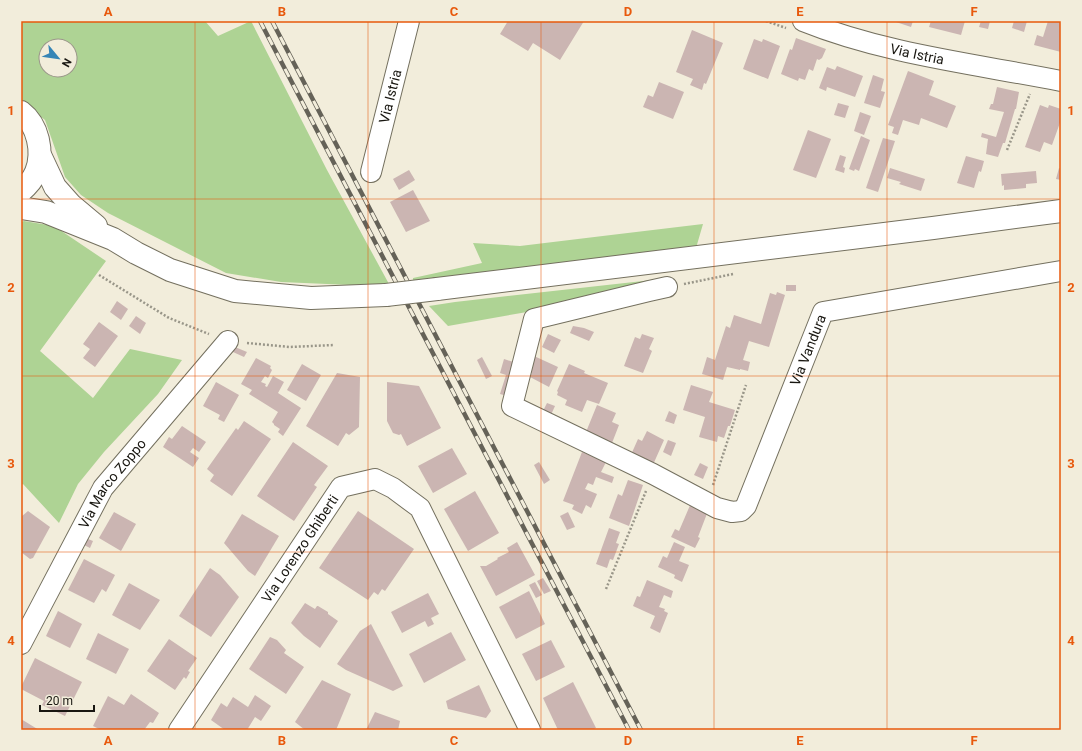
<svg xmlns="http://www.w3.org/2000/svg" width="1082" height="751" font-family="Roboto,sans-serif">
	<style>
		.green { fill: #aed394; fill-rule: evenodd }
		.building { fill: #cbb5b2 }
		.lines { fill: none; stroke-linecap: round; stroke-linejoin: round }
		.street-casing { stroke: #74705f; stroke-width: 22 }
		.secondary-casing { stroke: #74705f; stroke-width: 24 }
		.path { stroke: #999689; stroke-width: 2.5; stroke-dasharray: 2 2; stroke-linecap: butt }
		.street { stroke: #fff; stroke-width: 20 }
		.secondary { stroke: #fff; stroke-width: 22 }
		.rail-casing { stroke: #656258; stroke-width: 4.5 }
		.rail { stroke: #f2eddb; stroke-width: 3; stroke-dasharray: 9; stroke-linecap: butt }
		.secondary-bridge-casing { stroke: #74705f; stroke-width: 24; stroke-linecap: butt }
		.secondary-bridge { stroke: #fff; stroke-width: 22 }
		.grid { fill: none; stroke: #e8590c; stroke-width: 1; stroke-opacity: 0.55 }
		.labels { text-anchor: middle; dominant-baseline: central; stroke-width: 3.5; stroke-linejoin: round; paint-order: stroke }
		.street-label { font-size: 14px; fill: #191711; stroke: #f2eddb }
		.neatline { fill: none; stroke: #e8590c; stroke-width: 1.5 }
		.grid-label { font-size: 13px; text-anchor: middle; font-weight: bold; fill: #e8590c }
	</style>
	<rect width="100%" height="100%" fill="#f2eddb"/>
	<g class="green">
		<path d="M21,21H205L218,36L251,21L327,170L389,284L350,285L281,282L226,273L108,213L81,195L65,177L45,120L21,101ZM46,46H70V70H46Z"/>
		<polygon points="24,221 54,226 106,261 40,351 93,398 130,349 182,360 158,394 104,452 78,484 59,523 23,484 21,485 21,222"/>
		<polygon points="703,224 696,248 572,261 423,281 413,281 413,278 482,263 473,243 520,246 611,235"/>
		<polygon points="670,278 527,312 448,326 429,306 455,302"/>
	</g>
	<g class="building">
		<polygon points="508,21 584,21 560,60 533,43 528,51 500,34"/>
		<polygon points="896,21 913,21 911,27 896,22"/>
		<polygon points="931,21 965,21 961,35 929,27"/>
		<polygon points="981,21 990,21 988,29 979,27"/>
		<polygon points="1014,21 1027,21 1024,32 1012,28"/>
		<polygon points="1048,21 1061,21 1061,52 1034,45 1037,35 1043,37"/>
		<polygon points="692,30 723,43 706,84 704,83 702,90 690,85 693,79 676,72"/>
		<polygon points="796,38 826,49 822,58 819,60 817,59 813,71 809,69 805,80 799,78 798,81 781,74 790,49 792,50"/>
		<polygon points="754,39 762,42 763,39 780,46 768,79 743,69"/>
		<polygon points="837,66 863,76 855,97 827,87 826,91 819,88 827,67 835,70"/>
		<polygon points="908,71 934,81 929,95 956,106 947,128 921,118 919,125 903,120 898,135 892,133 894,127 888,125"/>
		<polygon points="873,75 884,79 881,91 885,92 880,108 864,103"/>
		<polygon points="659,82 684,92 673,119 643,107 648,95 653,97"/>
		<polygon points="997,87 1019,92 1016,109 1015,109 1005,143 1003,143 998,157 986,154 988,139 981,137 982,133 996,137 1004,112 989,109 991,104 993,104"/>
		<polygon points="838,103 849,106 845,118 834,115"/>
		<polygon points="1040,105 1048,108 1049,105 1061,109 1061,120 1052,145 1044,142 1040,152 1025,147"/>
		<polygon points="860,112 871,116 864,135 854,131"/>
		<polygon points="808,130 831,139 816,178 793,170"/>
		<polygon points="861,136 870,140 859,171 855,169 854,171 849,169"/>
		<polygon points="883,138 895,141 878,192 866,188"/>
		<polygon points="840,155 846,157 843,167 845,168 844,173 835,170"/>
		<polygon points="966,156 984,161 981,172 979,171 974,188 957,183"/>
		<polygon points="890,168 925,179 921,191 899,184 901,182 887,178"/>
		<polygon points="1059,168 1061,169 1061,180 1056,179"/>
		<polygon points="409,170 415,180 399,190 393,179"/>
		<polygon points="1036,171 1037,183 1026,184 1026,188 1004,190 1004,185 1002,186 1001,174"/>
		<polygon points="413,190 430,221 406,232 390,202"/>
		<rect x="786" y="285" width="10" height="6"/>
		<polygon points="777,292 785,295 769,347 749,341 743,360 750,362 748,371 740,369 740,370 727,367 723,380 702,374 707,357 715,360 726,326 730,328 734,315 761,324 770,293 776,295"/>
		<polygon points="117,301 128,309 121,320 110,312"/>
		<polygon points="136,316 146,323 140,334 129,326"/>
		<polygon points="99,322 118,336 95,367 83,358 90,349 83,344"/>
		<polygon points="573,326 584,328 594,332 589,341 570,333"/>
		<polygon points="548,334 561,340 554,353 542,347"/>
		<polygon points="642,334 654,338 649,349 652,351 643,373 624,366 635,337 640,339"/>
		<polygon points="235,347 247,352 244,357 233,352"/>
		<polygon points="534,356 558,367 549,387 530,377 532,373 527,371"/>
		<polygon points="482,357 492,376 486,379 477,360"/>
		<polygon points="256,358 271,366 270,368 272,370 268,378 265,376 261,382 266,384 265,386 267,387 273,376 284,382 278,393 301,408 283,436 278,432 280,429 274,425 274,424 272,422 278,412 249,394 252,390 241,384"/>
		<polygon points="504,359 520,364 511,397 500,394 506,375 500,373"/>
		<polygon points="302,364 321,375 306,401 287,390"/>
		<polygon points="569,364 585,371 584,373 608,383 599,404 587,400 582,412 565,405 567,400 557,395 558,392 557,391"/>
		<polygon points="337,373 360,377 359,427 349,435 346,433 338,446 306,426"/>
		<polygon points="216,382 239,395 224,422 218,419 220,415 203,406"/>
		<polygon points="387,382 419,386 441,428 407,446 401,434 399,435 393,433 387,421"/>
		<polygon points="691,385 713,392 709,402 735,410 730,426 728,426 724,438 718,436 717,442 699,437 705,417 683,410"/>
		<polygon points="547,403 555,406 550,417 542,413"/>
		<polygon points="597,405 616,413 612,422 619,425 612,443 586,432"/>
		<polygon points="669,411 677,415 674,424 665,421"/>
		<polygon points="244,421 271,439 232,496 210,481 214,475 207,469 236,428 238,430"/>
		<polygon points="182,426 206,442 199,452 193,448 190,452 199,458 193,467 163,447 169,437 172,439"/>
		<polygon points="647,431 664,440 652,467 630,457 638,439 642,441"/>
		<polygon points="668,440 676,443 671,456 663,452"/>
		<polygon points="293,442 328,466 314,485 317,487 294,521 257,496"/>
		<polygon points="452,448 467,474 433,493 418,466"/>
		<polygon points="582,452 606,462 601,472 614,477 612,483 596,477 593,485 588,483 585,489 597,494 591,508 586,505 582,514 572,509 574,505 563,501"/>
		<polygon points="539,462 550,480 544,484 534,465"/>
		<polygon points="700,463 708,467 703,479 694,475"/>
		<polygon points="628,480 643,485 629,526 609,518 618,494 622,496"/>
		<polygon points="475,491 499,533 468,551 444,509"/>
		<polygon points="691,503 708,511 698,537 700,538 695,548 671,537 675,529 679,531"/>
		<polygon points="28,511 50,527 33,558 30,559 21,552 21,517"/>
		<polygon points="358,511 414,549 385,591 382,589 378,595 374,592 368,600 319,568"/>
		<polygon points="114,512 136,524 121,551 99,538"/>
		<polygon points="568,512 575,527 567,530 560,516"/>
		<polygon points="242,514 279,536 255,576 248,571 224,543"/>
		<polygon points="609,528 620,532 616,543 619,544 613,560 610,559 607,568 596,564"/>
		<polygon points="83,537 93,541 90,548 80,543"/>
		<polygon points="517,542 535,575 496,596 480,566 486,566 498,559 497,558 509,552 507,548"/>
		<polygon points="674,542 685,547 679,561 689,565 682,582 674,578 675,575 658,567 663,556 667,558"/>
		<polygon points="84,559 115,575 106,592 102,589 94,603 68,590"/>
		<polygon points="210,568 220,575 239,597 211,637 179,616"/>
		<polygon points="543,578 551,591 544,594 537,581"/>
		<polygon points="647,580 673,591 671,598 664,595 659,607 665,609 664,611 668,613 660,633 650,628 655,616 633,606 637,596 640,597"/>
		<polygon points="535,582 542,595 536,598 529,585"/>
		<polygon points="129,583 160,600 140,630 112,615"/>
		<polygon points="529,591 545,624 516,639 499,607"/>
		<polygon points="428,593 439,614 431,618 434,624 428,627 425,621 402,633 391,612"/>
		<polygon points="305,603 315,609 317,606 318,606 328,612 328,614 338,621 320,648 304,636 291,623"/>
		<polygon points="58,611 82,624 70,648 46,636"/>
		<polygon points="371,624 403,686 393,691 346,670 337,664 360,631"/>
		<polygon points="451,632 466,660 424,683 409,654"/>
		<polygon points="98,633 129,649 116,674 86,659"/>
		<polygon points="270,637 277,640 286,650 284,653 304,667 286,694 249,669"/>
		<polygon points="169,639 197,658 188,671 190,672 186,679 184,677 175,690 147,671"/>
		<polygon points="551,640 565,667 536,681 522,654"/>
		<polygon points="35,658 82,682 65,716 42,705 44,701 21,689 21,687"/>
		<polygon points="322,680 351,694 336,730 305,730 295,722"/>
		<polygon points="573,682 596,728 592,730 558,730 543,698"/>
		<polygon points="479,685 491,711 486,718 448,709 446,701"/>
		<polygon points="131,694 159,713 153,723 150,722 144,730 101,730 93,726 108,696 124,705"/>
		<polygon points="255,695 271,706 261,721 255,717 247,730 225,730 211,720 221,703 227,707 233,697 248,707"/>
		<polygon points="375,712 400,721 398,730 366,730"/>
		<polygon points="21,719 39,730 21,730"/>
	</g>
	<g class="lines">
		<defs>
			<g id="street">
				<path id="s1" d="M803,21C885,54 975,64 1061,81"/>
				<path id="s2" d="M371,172L409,21"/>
				<path id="s3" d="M667,287L649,291L534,319L512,406L653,474L717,508L732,512L741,511L746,506L823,312L1061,271"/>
				<path id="s4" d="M21,644L103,488L228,341"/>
				<path id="s5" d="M179,730L341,487L375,479L393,488L420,508L530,730"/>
			</g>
			<g id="secondary">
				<path d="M21,112C38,125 44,152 36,172C33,179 27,186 21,191"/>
				<polyline points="40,155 55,187 71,205 96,226"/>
				<polyline points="21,208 46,212 113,239 136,253 170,270 235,291 311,298 386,295"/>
				<polyline points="437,289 933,228 1061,211"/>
			</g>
		</defs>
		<use href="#street" class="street-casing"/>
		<use href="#secondary" class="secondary-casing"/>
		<g class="path">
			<polyline points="766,21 786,28"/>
			<polyline points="1007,150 1030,94"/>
			<polyline points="99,275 169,318 209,334"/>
			<polyline points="684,284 733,274"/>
			<polyline points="247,343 290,347 334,345"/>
			<polyline points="713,485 746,385"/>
			<polyline points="606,589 646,491"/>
		</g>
		<use href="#street" class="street"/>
		<use href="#secondary" class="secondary"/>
		<defs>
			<g id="rail">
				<polyline points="260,21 629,730"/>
				<polyline points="272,21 641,730"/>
			</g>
		</defs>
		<use href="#rail" class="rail-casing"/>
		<use href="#rail" class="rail"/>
		<defs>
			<polyline id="secondary-bridge" points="386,295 437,289"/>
		</defs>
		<use href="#secondary-bridge" class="secondary-bridge-casing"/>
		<use href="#secondary-bridge" class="secondary-bridge"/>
	</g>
	<path class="grid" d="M195,21V730M368,21V730M541,21V730M714,21V730M887,21V730M21,199H1061M21,376H1061M21,552H1061"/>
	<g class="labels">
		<g class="street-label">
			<text stroke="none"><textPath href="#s1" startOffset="119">Via Istria</textPath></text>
			<text stroke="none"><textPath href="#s2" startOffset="78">Via Istria</textPath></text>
			<text stroke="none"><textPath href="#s3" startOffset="655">Via Vandura</textPath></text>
			<text stroke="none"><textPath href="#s4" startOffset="185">Via Marco Zoppo</textPath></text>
			<text stroke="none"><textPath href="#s5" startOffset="218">Via Lorenzo Ghiberti</textPath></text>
		</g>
	</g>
	<rect width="1082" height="751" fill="none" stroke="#f2eddb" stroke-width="44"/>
	<g transform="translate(58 58) rotate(119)"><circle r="19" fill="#f2eddb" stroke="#9b978a"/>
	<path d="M0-3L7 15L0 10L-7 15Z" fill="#3585b6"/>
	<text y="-6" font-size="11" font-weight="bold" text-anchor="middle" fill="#191711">N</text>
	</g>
	<path d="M40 705v6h54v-6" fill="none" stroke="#191711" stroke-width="2"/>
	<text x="46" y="705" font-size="12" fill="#191711" stroke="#f2eddb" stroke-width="3" paint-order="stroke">20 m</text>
	<rect x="22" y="22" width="1038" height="707" class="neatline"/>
	<g class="grid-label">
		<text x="108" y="16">A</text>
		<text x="282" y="16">B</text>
		<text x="454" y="16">C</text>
		<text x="628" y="16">D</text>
		<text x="800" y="16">E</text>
		<text x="974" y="16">F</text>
		<text x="11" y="115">1</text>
		<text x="1071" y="115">1</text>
		<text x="11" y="292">2</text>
		<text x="1071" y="292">2</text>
		<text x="11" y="468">3</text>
		<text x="1071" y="468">3</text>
		<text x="11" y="645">4</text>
		<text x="1071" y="645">4</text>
		<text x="108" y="745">A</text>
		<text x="282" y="745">B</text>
		<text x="454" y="745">C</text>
		<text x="628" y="745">D</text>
		<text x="800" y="745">E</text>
		<text x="974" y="745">F</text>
	</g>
</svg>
